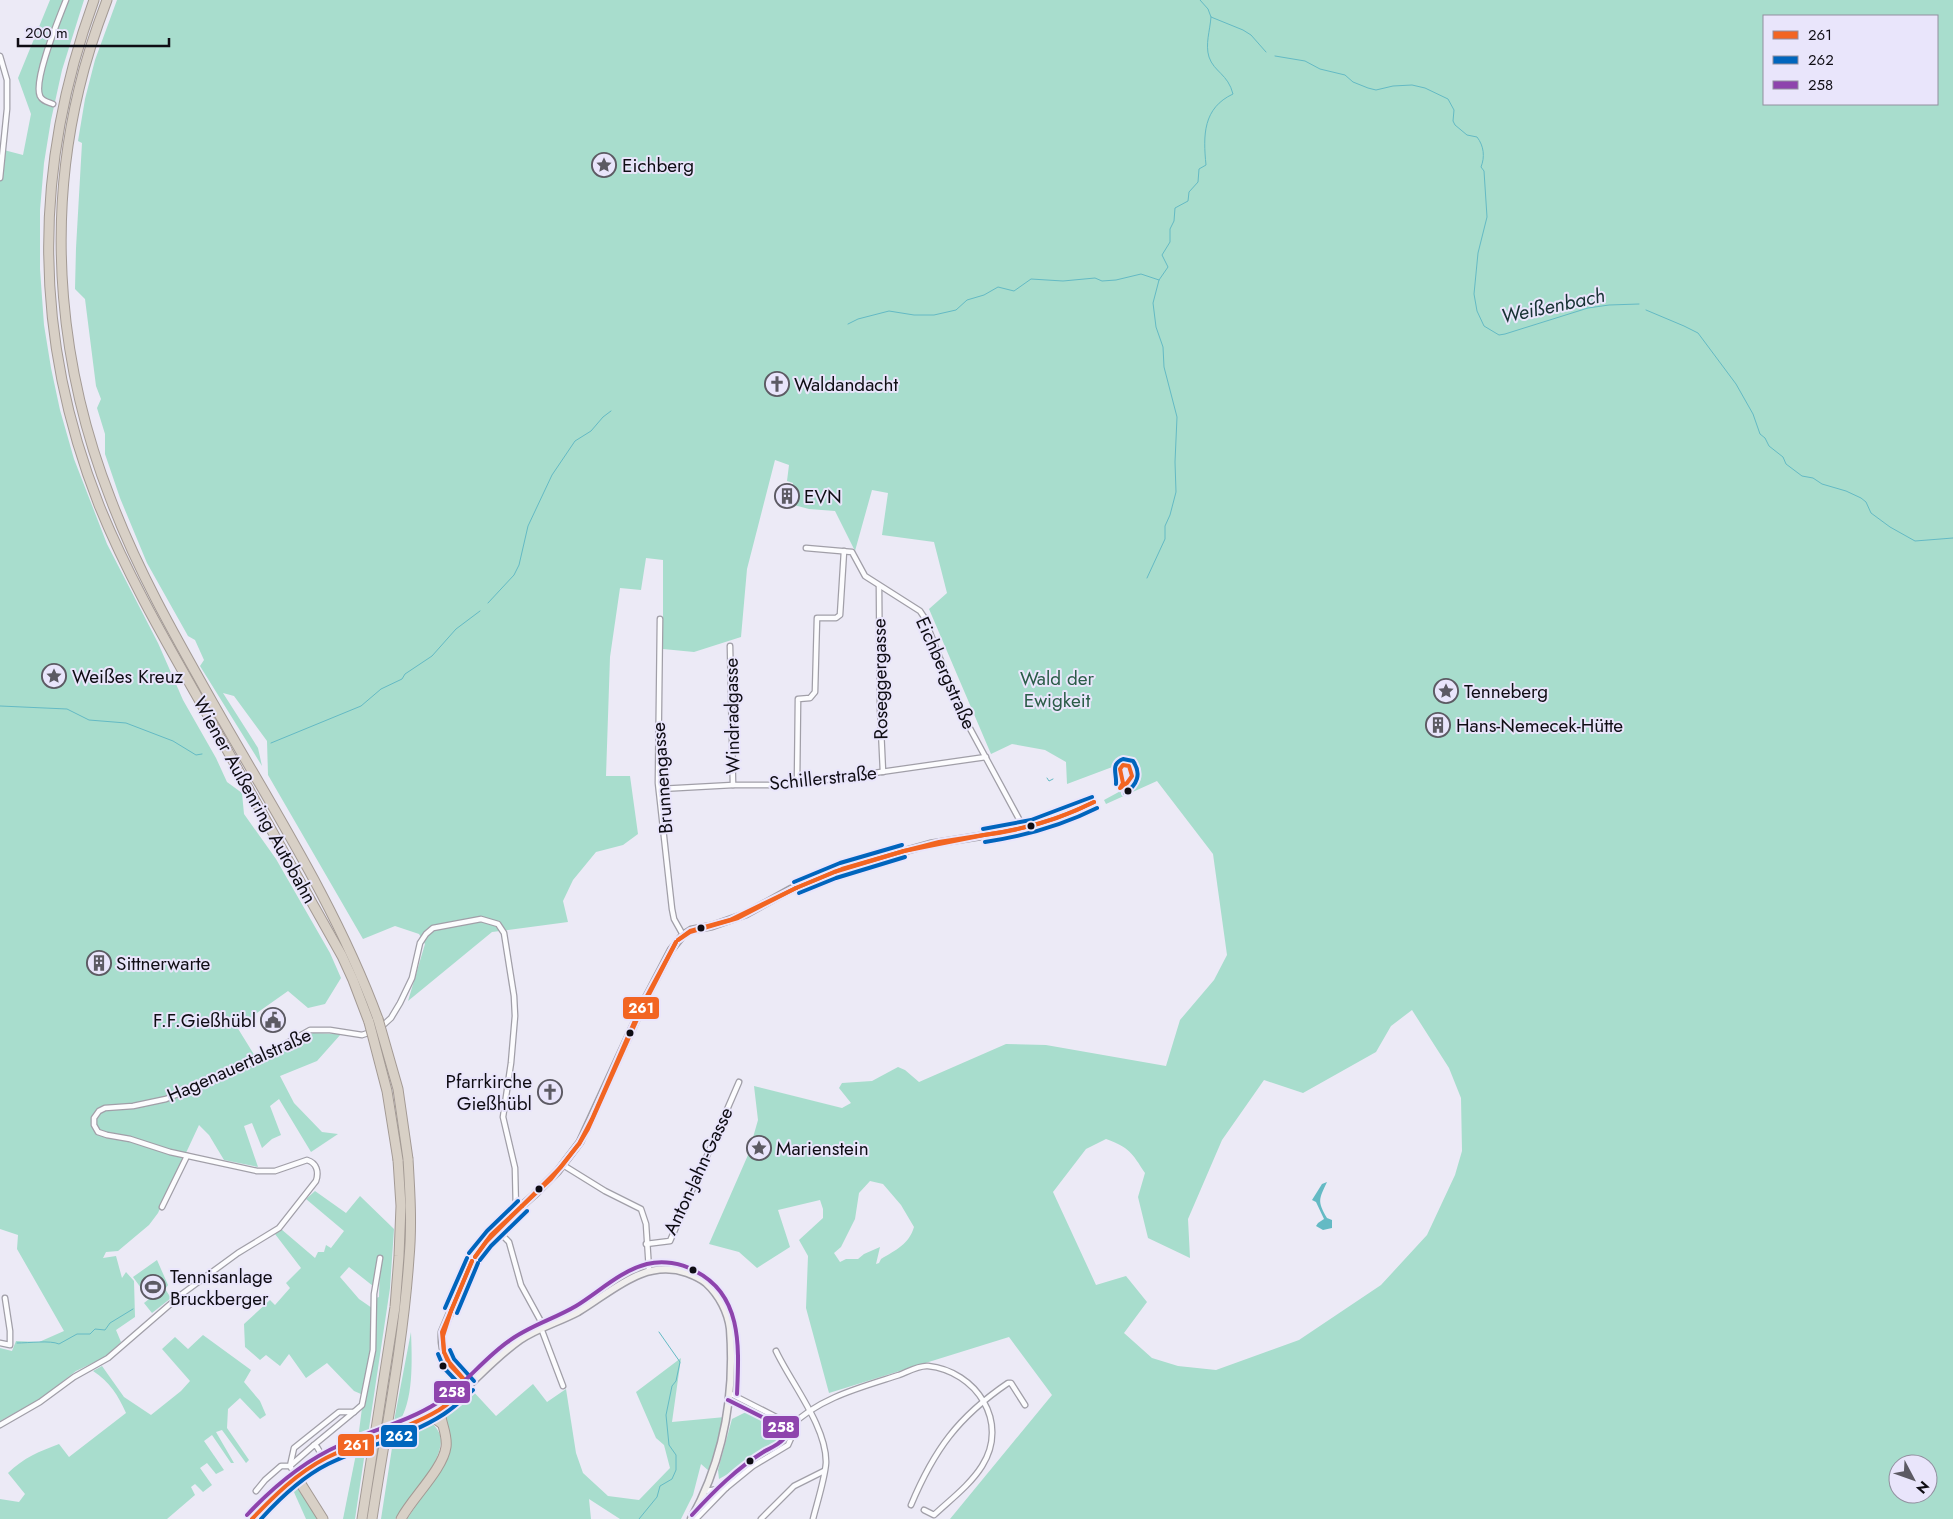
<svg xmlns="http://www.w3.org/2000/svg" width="1953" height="1519" font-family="Jost,sans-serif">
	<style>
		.green { fill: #a8ddcd; fill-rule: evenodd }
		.water { fill: #64bac4 }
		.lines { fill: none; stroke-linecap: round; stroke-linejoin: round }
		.stream { stroke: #64bac4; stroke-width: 1 }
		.street-casing { stroke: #a19fa8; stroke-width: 7 }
		.secondary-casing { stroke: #a19fa8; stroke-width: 9 }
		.highway-casing { stroke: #a39a94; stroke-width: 11 }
		.street { stroke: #fcfcfe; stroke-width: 4.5 }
		.secondary { stroke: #f1efee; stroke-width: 6 }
		.highway { stroke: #d8d0c6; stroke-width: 9 }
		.secondary-bridge-casing { stroke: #a19fa8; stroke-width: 9; stroke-linecap: butt }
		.highway-bridge-casing { stroke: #a39a94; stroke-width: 11; stroke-linecap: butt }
		.secondary-bridge { stroke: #f1efee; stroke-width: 6 }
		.highway-bridge { stroke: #d8d0c6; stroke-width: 9 }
		.bus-1-casing { stroke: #e9e5fb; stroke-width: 8 }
		.bus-2-casing { stroke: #e9e5fb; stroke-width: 8 }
		.bus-3-casing { stroke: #e9e5fb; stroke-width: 8 }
		.bus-1 { stroke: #f26522; stroke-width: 4 }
		.bus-2 { stroke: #0065bd; stroke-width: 4 }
		.bus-3 { stroke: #8e44ad; stroke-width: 4 }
		.bus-dot { fill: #0f0d14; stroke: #e9e5fb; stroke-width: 2 }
		.labels { text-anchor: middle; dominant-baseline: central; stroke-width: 4; stroke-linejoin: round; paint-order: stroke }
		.poi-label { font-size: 19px; fill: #0f0d14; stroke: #e9e5fb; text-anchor: start }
		.street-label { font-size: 19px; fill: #0f0d14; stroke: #e9e5fb }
		.park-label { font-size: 19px; fill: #2b5c48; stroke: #e9e5fb }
		.water-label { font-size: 20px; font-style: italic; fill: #183234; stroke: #e9e5fb }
		.line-badge { stroke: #e9e5fb; stroke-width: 2 }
		.badge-label { font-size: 14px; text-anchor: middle; font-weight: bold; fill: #fff }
	</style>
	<rect width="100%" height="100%" fill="#eceaf6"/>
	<g class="green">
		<polygon points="50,0 84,0 62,70 51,120 44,163 40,210 40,269 44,325 51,368 60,410 74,459 107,544 158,643 183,700 216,758 227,782 242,793 244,814 276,859 330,953 341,978 325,1004 308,1008 288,991 237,1027 258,1061 313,1033 341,1034 317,1061 280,1076 294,1103 322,1132 338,1134 311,1152 279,1099 270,1106 281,1135 272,1139 262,1148 252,1123 244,1126 258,1167 224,1160 209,1135 199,1125 158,1213 149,1225 118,1251 106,1252 103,1258 116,1256 122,1278 126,1272 134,1281 135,1317 116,1330 121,1342 105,1357 76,1371 40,1399 0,1421 0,1348 12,1351 16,1341 39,1342 64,1331 17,1249 18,1235 0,1229 0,149 23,155 31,114 18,78"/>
		<path d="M117,0H1953V1519H950L1052,1395L1009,1337L829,1393L806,1308L808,1256L799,1240L823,1218V1209L820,1200L778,1210L790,1247L757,1268L739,1252L709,1244L748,1155L758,1120L754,1086L842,1108L851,1103L839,1088L842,1083L872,1081L898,1067L905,1070L919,1082L1006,1044L1046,1045L1166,1066L1180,1020L1214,980L1227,955L1213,854L1157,781L1106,804L1104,800L1139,781L1131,760L1067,784L1066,762L1045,750L1012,744L991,754L929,609L947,593L934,542L882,535L888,493L872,490L855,551L835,511L809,509L790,504L793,483L787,481L789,465L775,460L747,569L741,637L694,652L663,649V560L646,558L641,590L620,588L610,657L606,776H630L638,834L623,845L596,852L573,880L563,901L568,922L492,932L408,1001L425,944L419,934L395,926L363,939L268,775L267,741L234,696L223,693L258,748L262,766L200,666L204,660L195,640L188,636L147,563L120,498L105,454V434L97,408L101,399L96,386L85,299L75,289L76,248L82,143L78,141L85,99L95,60ZM1764,16H1937V104H1764ZM1412,1010L1449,1068L1461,1098L1462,1151L1455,1175L1427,1235L1381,1285L1299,1340L1216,1370L1178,1366L1152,1358L1124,1333L1147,1302L1126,1276L1096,1285L1053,1192L1086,1149L1106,1139C1129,1147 1132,1153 1145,1173L1138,1197L1148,1238L1190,1258L1188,1219L1222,1140L1264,1080L1303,1093L1376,1052L1391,1026ZM870,1181L883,1184L901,1205L914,1227C909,1244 896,1250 881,1259L879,1263L876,1264L880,1247L864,1254L858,1259H846L840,1262L834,1253L841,1247L855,1219L859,1193ZM1898,1464H1928V1494H1898Z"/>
		<path d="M315,1191L346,1213L360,1196L394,1229L390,1288L368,1435L358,1439L367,1369L361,1394L354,1391L327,1363L306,1378L289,1354L280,1366L266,1355L260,1360L245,1347L244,1324L270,1300L275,1305L290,1288L286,1283L301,1268L275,1234L281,1229L315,1258L318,1252H324L326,1245L331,1248L344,1231L306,1199ZM377,1264L380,1266L379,1297L376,1298L372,1308L359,1299L340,1277L349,1267L373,1286Z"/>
		<polygon points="157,1260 168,1285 165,1289 171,1298 152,1313 144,1303 149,1299 133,1277"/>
		<path d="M411,1332C412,1360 414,1401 398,1424L394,1421Z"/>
		<path d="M203,1335L251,1370L244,1382L260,1401L266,1415L260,1419L240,1398L228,1409L227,1428L249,1460L246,1463L222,1430L216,1432L234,1463H231L212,1435L204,1441L224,1470L216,1474L207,1463L200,1468L212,1485L203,1492L195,1484L191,1487L195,1495L167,1519H0V1499L19,1502L25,1494L8,1473C23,1458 40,1451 59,1444L69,1457L126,1413C118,1395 110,1382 93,1371L102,1366L124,1397L151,1415L181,1391L190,1381L162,1349L175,1337L188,1349Z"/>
		<polygon points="681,1358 672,1422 725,1417 709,1471 701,1464 693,1495 681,1519 620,1519 589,1499 591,1519 407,1519 440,1470 448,1454 444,1412 471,1389 496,1416 533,1384 547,1402 566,1389 576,1453 583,1473 608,1496 639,1500 670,1468 664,1445 656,1438 636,1392"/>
		<polygon points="750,1410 784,1426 784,1443 719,1479 718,1470 732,1419"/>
		<path d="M429,1419C433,1424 438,1429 440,1435C447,1458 408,1501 395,1519H381L394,1435Z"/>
		<polygon points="366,1445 355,1519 343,1519 357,1449"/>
		<polygon points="298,1489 313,1509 317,1519 306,1519 293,1490"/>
	</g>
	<path class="water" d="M1327,1182C1319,1199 1317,1201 1327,1218L1332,1220V1228L1323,1230L1316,1226L1318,1223L1324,1219L1316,1202L1312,1200L1322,1184Z"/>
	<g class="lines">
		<g class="stream">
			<polyline points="1200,0 1208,9 1211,17 1243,30 1251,35 1266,52"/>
			<path d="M1275,56L1305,61L1320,69L1345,75L1353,82L1368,88L1376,90L1393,86L1412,85L1425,88L1448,99L1454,110L1453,121L1455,125L1467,135L1477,137C1484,146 1485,157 1481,167L1484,171L1487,217L1478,253L1474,294L1477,311L1484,326L1499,335L1505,334L1588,308L1609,305L1639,304"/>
			<polyline points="1646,310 1684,326 1698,333 1736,384 1753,414 1760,434 1765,438 1769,446 1783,457 1786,464 1802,476 1813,478 1822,484 1846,491 1861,498 1866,502 1871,513 1890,527 1915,541 1953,538"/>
			<polyline points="848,324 858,319 889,311 914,315 934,315 956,310 967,300 984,295 998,287 1014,291 1031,279 1063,281 1095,278 1102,281 1116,280 1141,274 1159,280"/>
			<path d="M1147,578L1165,539V526L1170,515L1176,492L1175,462L1177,417L1164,367L1163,347L1156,327L1153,303L1159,280L1168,267L1162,255L1170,242V229L1174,221L1175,208L1188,201L1189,192L1198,182L1199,169L1206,165C1203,135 1203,108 1233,94C1228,74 1214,72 1209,57C1205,44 1210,31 1211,17"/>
			<polyline points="488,603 514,575 519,565 528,526 552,475 575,441 591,431 603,417 611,411"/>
			<polyline points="0,706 67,709 89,720 126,723 173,741 196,755 202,754"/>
			<polyline points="271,743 361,706 381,689 402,679 405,674 432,656 456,629 480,611"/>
			<polyline points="1047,778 1049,781 1053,779"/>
			<path d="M17,1343C29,1343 50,1340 59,1344L77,1334H90L95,1329L105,1330L110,1323L133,1309"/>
			<polyline points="639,1519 657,1497 660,1486 672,1479 676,1470 676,1455 669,1445 666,1415 672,1386 676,1381 680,1362 659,1332"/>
		</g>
		<defs>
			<g id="street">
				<polyline points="0,56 7,80 7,109 0,178"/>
				<path d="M53,104C48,102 42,101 40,96C33,80 59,18 66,0"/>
				<polyline points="806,548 852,552 865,576 920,611 924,617 960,710 1019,819 1022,824 1019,830"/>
				<polyline points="879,586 880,708 883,772"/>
				<polyline points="660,619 658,783 672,909 674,919 683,935"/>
				<polyline points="730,646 733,785"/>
				<polyline points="797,784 798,699 810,698 815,692 817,618 836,618 840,615 844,551"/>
				<polyline points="660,789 733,785 790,785 986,757"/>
				<polyline points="380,1028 391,1018 400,1003 412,978 420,943 426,934 433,928 481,919 498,924 504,933 514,996 515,1016 511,1063 503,1117 515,1168 516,1211"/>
				<polyline points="563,1165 605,1191 641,1209 646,1224 649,1270"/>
				<polyline points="162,1207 187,1156"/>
				<polyline points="497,1230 509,1242 521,1285 544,1327"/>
				<polyline points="646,1244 670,1241 739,1082"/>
				<polyline points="541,1328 563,1386"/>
				<polyline points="0,1343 10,1345 10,1331 5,1298"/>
				<path d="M776,1351C791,1383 827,1427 826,1463C825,1478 817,1503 813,1519"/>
				<polyline points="354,1412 362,1405 373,1350 374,1294 380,1258"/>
				<path d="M0,1425L40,1402L74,1377L108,1358L182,1294L238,1253L279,1228L316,1181C319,1172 317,1163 307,1160L275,1171H257L170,1152L130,1139L107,1135L98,1132L94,1125V1118L99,1111L105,1108L133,1106L166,1099L252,1063L310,1030H330L362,1035L371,1032"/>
				<path d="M790,1427C818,1398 862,1387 899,1375C907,1372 919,1365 928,1366C976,1371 1010,1422 982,1466C970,1485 950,1500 934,1515L924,1510"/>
				<polyline points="296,1476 290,1466 314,1445 317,1447 324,1459"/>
				<polyline points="256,1491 265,1480 281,1466 290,1466 294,1448 339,1412 354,1412 314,1445"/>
				<polyline points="705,1491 726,1488"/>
				<path d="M911,1505C934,1450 958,1417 1008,1383H1011L1025,1405"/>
				<polyline points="696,1519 726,1488 753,1466 788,1445 792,1436 792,1430 784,1421 731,1394"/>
				<polyline points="761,1519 794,1486 824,1471"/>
			</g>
			<g id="secondary">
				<polyline points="444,1351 455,1362 460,1374"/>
				<path d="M469,1385C454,1366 440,1361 442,1332L473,1259L479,1250L516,1211L534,1195L558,1171L580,1142L647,996L671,950L683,935L691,930L712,926L746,914L791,889L848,867L930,844L1019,830"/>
				<path d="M399,1428C415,1422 432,1415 446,1405C472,1385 493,1359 520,1340C538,1328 559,1322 578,1312C612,1292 644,1258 687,1273C695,1276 700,1278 706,1283C719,1295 728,1312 730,1329C735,1397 724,1459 691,1519"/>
				<path d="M252,1519C283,1485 313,1462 357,1445"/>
			</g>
			<g id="highway">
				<path d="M94,0C32,170 33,337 99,505C128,577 168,645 206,712C251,793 296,875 342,956L353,980L369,1022"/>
				<path d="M107,0C96,29 86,59 79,89C46,226 60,370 111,500C139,574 179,643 218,712C275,812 338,910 378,1019"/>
				<polyline points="430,1415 441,1423"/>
				<polyline points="296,1476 323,1519"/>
				<polyline points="362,1519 395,1307 399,1256 401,1206 398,1160"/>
				<path d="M372,1519C385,1433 403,1346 409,1258C412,1225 410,1192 408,1159"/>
				<path d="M401,1519C412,1498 443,1469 446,1447C448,1434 440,1422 440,1409"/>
			</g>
		</defs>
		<use href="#street" class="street-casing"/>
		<use href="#secondary" class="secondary-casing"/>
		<use href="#highway" class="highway-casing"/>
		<use href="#street" class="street"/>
		<use href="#secondary" class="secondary"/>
		<use href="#highway" class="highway"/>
		<defs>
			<polyline id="secondary-bridge" points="357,1445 399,1428"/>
			<g id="highway-bridge">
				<polyline points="378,1019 398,1089 408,1159"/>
				<polyline points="369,1022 387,1091 398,1160"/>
			</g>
		</defs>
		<use href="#secondary-bridge" class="secondary-bridge-casing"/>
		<use href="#highway-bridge" class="highway-bridge-casing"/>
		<use href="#secondary-bridge" class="secondary-bridge"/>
		<use href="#highway-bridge" class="highway-bridge"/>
		<defs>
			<g id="bus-1">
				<polygon points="1123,765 1129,766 1132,776 1127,783 1120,788 1123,783 1120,769"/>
				<path d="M984,835C1025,829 1057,820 1094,802"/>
				<path d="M984,835C1023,830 1059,820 1094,802"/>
				<polyline points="904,851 939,842 984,835"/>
				<polyline points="904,851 984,835"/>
				<polyline points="796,888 842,869 904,851"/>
				<polyline points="796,888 834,872 904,851"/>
				<polyline points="678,940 690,931 730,920 796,888"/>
				<polyline points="678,940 690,932 738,918 796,888"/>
				<polyline points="579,1144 592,1119 640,1009 676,942"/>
				<polyline points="579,1144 588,1129 643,1006 676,942"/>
				<polyline points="522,1206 561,1167 578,1145"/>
				<polyline points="522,1206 551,1179 578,1145"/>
				<polyline points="475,1257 491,1235 522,1206"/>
				<polyline points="475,1257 486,1242 522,1206"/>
				<polyline points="451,1311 472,1261"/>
				<polyline points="451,1311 472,1261"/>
				<polygon points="444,1352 449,1362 469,1385 449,1364"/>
				<polyline points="444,1352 442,1332 451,1311"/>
				<polyline points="444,1352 443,1336 451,1311"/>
				<path d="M252,1519C274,1496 297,1473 326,1458C363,1439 404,1431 439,1410C450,1403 460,1394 469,1385"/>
			</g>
			<g id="bus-2">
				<path d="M1116,784C1117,774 1110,764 1123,759L1133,761C1142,774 1137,785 1125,793"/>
				<polyline points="983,829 1031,820 1092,797"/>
				<path d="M985,842C1025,836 1061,826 1097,808"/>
				<polyline points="794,882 840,863 902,845"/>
				<polyline points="799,893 836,878 905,857"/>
				<polyline points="469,1253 487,1231 518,1201"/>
				<polyline points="480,1260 491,1246 527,1211"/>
				<polyline points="445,1308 467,1258"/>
				<polyline points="457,1313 478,1263"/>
				<polyline points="450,1350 454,1359 474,1381"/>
				<polyline points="438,1354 444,1368 464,1389"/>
				<path d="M261,1519C280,1498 302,1477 328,1464C366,1445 409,1437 444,1414C455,1407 464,1398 473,1390"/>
			</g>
			<g id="bus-3">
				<path d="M247,1515C274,1486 304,1461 340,1445C372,1430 407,1422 437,1403C464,1386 483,1359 509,1341C529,1326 554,1319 576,1306C599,1292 620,1271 647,1264C663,1260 681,1263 695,1271C743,1295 739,1348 737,1394"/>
				<path d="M692,1515C714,1491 737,1468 765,1451C773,1447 782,1443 786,1435L780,1426L728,1400"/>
			</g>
		</defs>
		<use href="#bus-1" class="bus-1-casing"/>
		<use href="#bus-2" class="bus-2-casing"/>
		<use href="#bus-3" class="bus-3-casing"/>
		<use href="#bus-1" class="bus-1"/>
		<use href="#bus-2" class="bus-2"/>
		<use href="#bus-3" class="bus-3"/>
	</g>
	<defs>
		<symbol id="sight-ring" viewBox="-11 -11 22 22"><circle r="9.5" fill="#e9e5fb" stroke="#5c5a63" stroke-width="1.5"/><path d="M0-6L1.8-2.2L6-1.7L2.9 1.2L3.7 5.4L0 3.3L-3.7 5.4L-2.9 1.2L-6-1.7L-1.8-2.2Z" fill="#5c5a63"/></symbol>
		<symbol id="church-ring" viewBox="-11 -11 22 22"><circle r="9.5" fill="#e9e5fb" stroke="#5c5a63" stroke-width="1.5"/><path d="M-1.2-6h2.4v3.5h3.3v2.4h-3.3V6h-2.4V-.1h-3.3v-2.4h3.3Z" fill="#5c5a63"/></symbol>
		<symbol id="building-ring" viewBox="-11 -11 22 22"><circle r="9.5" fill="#e9e5fb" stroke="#5c5a63" stroke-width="1.5"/><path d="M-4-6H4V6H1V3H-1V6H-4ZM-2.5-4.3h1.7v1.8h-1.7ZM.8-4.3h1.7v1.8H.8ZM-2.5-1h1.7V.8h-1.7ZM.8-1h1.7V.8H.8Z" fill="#5c5a63"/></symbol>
		<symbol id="civic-ring" viewBox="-11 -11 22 22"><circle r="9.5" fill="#e9e5fb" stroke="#5c5a63" stroke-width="1.5"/><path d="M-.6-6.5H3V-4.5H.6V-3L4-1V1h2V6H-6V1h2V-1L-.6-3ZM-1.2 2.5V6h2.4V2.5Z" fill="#5c5a63"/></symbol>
		<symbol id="stadium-ring" viewBox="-11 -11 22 22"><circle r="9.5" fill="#e9e5fb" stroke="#5c5a63" stroke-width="1.5"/><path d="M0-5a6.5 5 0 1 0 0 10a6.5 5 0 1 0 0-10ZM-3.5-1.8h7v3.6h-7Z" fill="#5c5a63"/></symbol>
	</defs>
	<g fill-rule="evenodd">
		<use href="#sight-ring" x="590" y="151" width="28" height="28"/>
		<use href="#church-ring" x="763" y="370" width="28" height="28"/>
		<use href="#building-ring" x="773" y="482" width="28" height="28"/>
		<use href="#sight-ring" x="40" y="662" width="28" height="28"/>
		<use href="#sight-ring" x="1432" y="677" width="28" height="28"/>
		<use href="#building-ring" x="1424" y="711" width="28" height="28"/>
		<use href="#building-ring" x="85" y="949" width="28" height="28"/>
		<use href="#civic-ring" x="259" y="1006" width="28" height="28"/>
		<use href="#church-ring" x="536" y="1078" width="28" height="28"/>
		<use href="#sight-ring" x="745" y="1134" width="28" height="28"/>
		<use href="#stadium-ring" x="139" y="1273" width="28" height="28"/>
	</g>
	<g class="bus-dot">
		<circle cx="1128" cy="791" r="4.5"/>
		<circle cx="1031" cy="826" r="4.5"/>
		<circle cx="701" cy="928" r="4.5"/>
		<circle cx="630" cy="1033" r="4.5"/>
		<circle cx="539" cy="1189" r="4.5"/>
		<circle cx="693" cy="1270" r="4.5"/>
		<circle cx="443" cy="1366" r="4.5"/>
		<circle cx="750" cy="1461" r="4.5"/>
	</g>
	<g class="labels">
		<g class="poi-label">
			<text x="622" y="165">Eichberg</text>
			<text x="794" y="384">Waldandacht</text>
			<text x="804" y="496">EVN</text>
			<text x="72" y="676">Weißes Kreuz</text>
			<text x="1464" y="691">Tenneberg</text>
			<text x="1456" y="725">Hans-Nemecek-Hütte</text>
			<text x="116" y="963">Sittnerwarte</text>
			<text x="256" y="1020" text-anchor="end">F.F.Gießhübl</text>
			<text x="532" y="1081" text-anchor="end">Pfarrkirche<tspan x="532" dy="22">Gießhübl</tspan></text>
			<text x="776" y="1148">Marienstein</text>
			<text x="170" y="1276">Tennisanlage<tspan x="170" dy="22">Bruckberger</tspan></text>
		</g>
		<g class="street-label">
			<text transform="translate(946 673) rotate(66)">Eichbergstraße</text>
			<text transform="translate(880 679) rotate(-91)">Roseggergasse</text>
			<text transform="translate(732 716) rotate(-91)">Windradgasse</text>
			<text transform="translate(662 778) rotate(-94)">Brunnengasse</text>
			<text transform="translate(823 778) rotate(-6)">Schillerstraße</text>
			<text transform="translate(255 800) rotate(61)">Wiener Außenring Autobahn</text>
			<text transform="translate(239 1065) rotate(-24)">Hagenauertalstraße</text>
			<text transform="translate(698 1171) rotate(-65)">Anton-Jahn-Gasse</text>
		</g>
		<g class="park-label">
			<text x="1057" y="678">Wald der<tspan x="1057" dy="22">Ewigkeit</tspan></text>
		</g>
		<g class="water-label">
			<text transform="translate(1553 306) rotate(-12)">Weißenbach</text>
		</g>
	</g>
	<g class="line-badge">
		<rect x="622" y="996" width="38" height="24" rx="5" fill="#f26522"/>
		<rect x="433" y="1380" width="38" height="24" rx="5" fill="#8e44ad"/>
		<rect x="762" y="1415" width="38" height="24" rx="5" fill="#8e44ad"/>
		<rect x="380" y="1424" width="38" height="24" rx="5" fill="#0065bd"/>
		<rect x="337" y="1433" width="38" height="24" rx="5" fill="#f26522"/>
	</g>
	<g class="badge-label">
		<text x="641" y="1013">261</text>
		<text x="452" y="1397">258</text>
		<text x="781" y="1432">258</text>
		<text x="399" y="1441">262</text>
		<text x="356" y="1450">261</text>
	</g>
	<rect x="1763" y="15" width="175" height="90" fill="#e9e5fb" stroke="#928f9f"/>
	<rect x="1773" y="31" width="25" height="8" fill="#f26522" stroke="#928f9f"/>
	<text x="1808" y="40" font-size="15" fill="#0f0d14">261</text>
	<rect x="1773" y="56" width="25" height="8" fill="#0065bd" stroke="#928f9f"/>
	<text x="1808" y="65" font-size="15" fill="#0f0d14">262</text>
	<rect x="1773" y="81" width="25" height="8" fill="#8e44ad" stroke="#928f9f"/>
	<text x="1808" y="90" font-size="15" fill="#0f0d14">258</text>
	<g transform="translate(1913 1479) rotate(131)"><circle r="24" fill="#e9e5fb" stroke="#928f9f"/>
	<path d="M0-4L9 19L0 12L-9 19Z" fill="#5c5a63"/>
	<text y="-8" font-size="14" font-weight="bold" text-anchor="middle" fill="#0f0d14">N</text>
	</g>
	<path d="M18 38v8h151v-8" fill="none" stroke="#0f0d14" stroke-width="2.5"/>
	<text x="25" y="38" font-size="15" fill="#0f0d14" stroke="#e9e5fb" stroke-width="4" paint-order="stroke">200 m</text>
</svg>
